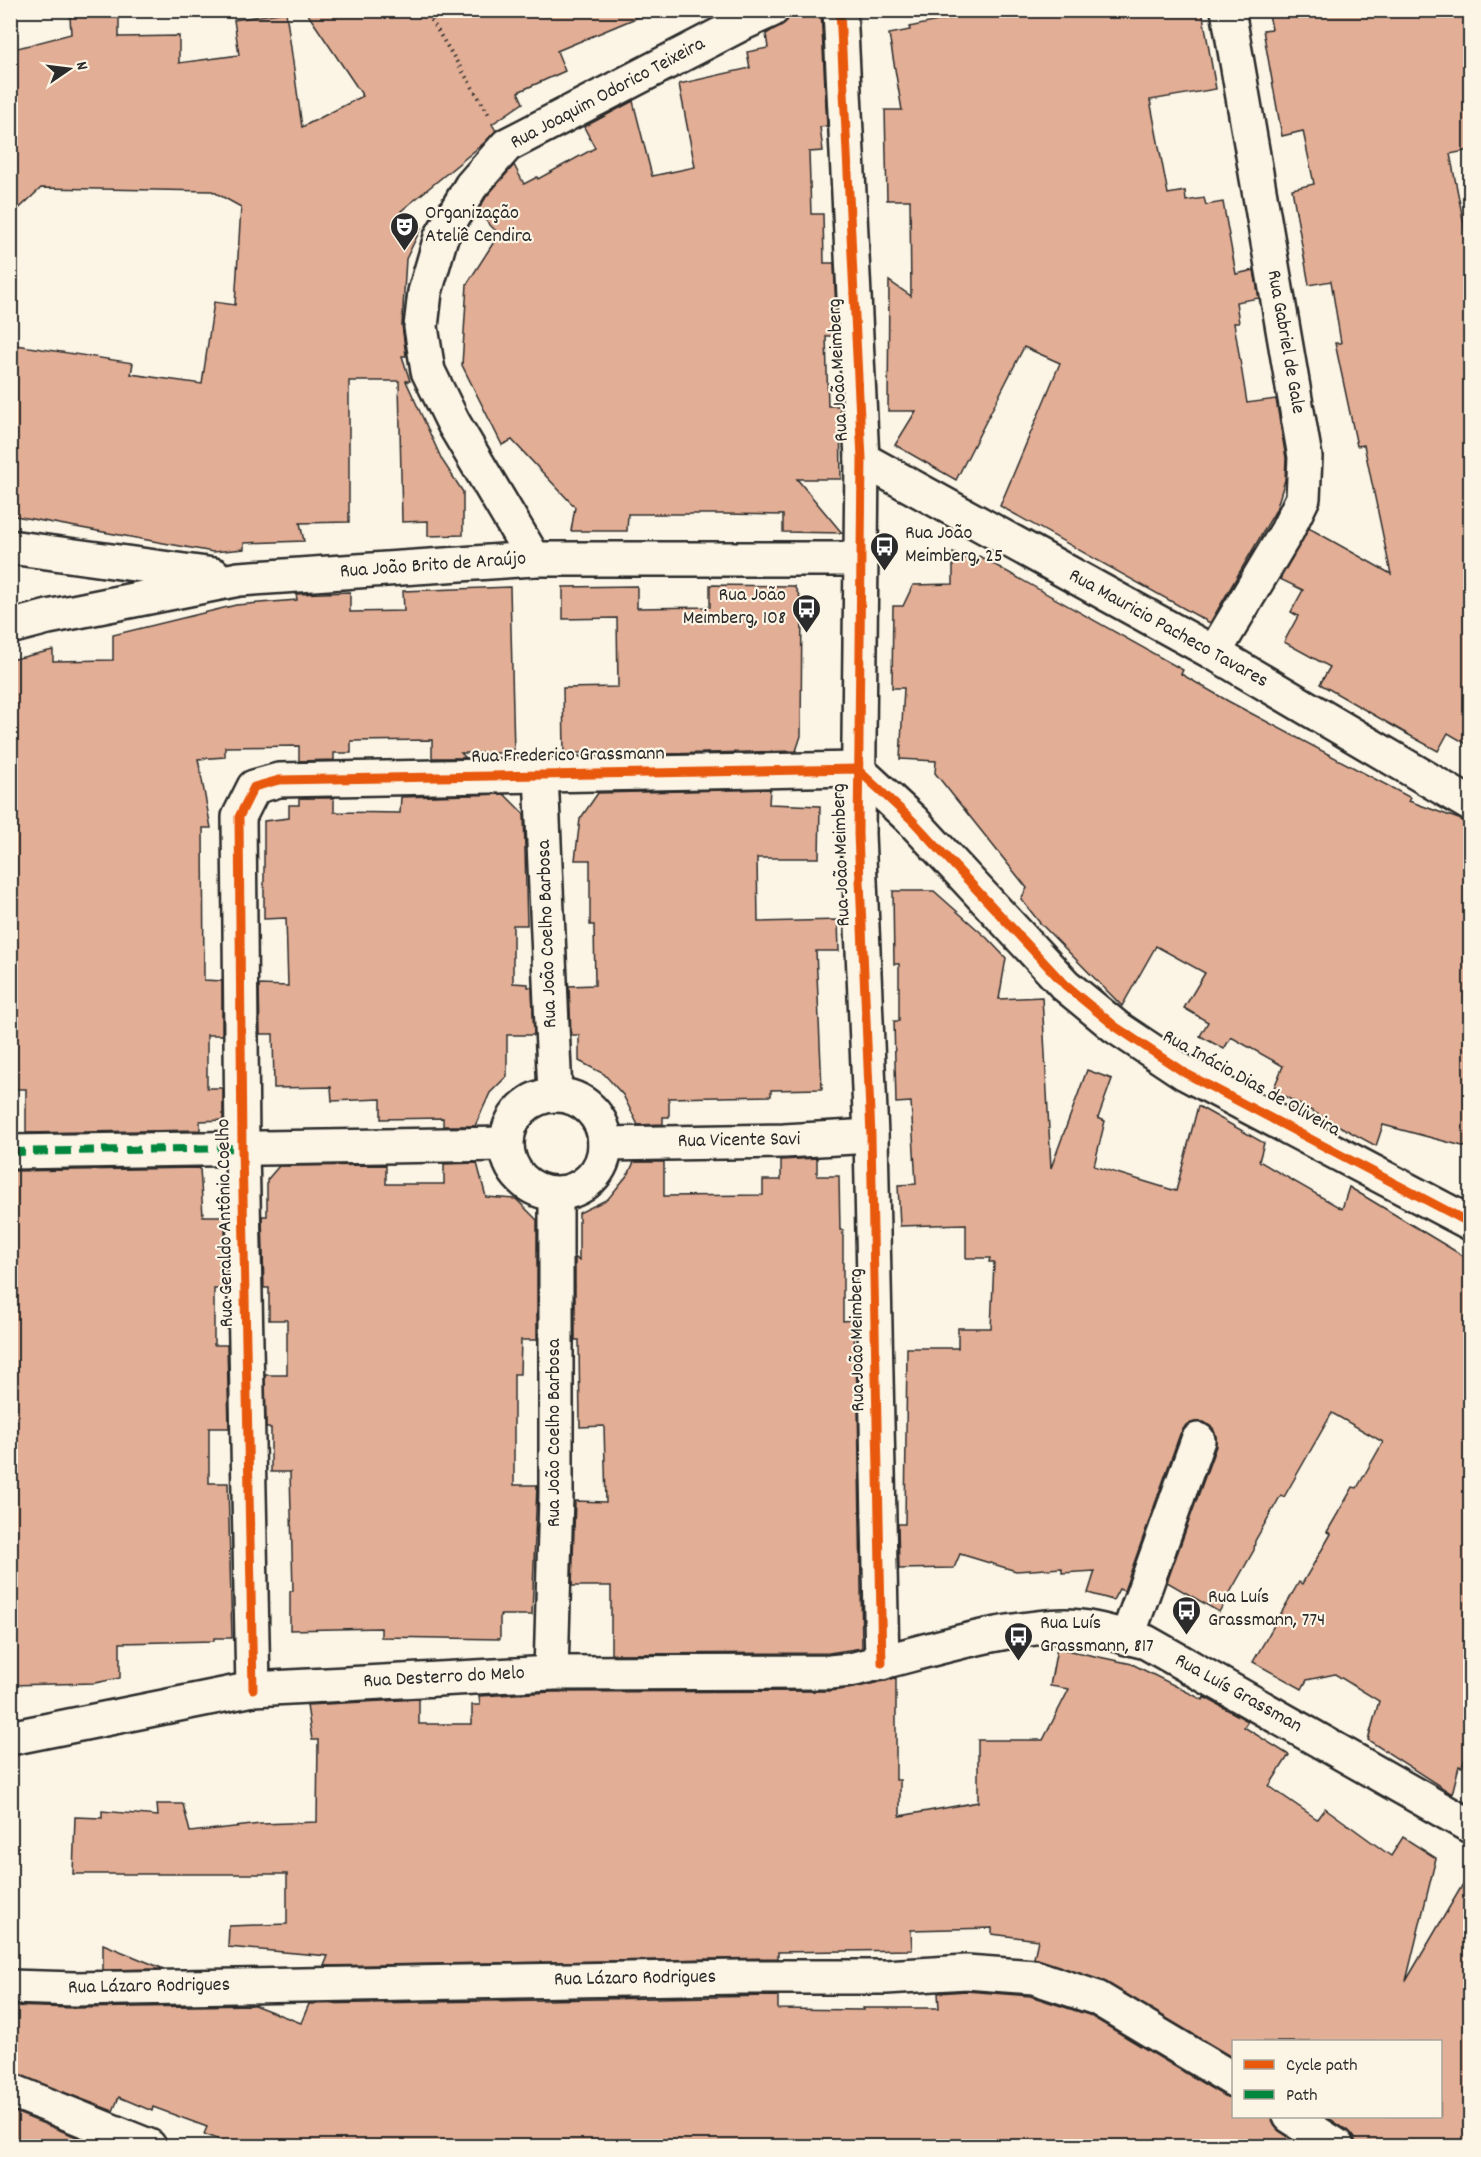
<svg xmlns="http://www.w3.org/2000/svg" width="1481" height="2157" font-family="Dekko,sans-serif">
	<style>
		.building { fill: #e2ae95; stroke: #2b2b2b; stroke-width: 1.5 }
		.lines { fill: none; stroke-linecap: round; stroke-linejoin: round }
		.street-casing { stroke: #2b2b2b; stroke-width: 38 }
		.path { stroke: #2b2b2b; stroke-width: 4; stroke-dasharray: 1.5 4.5; stroke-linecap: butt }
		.street { stroke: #fcf5e5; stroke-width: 33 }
		.quiet { stroke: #00873e; stroke-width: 8; stroke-dasharray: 15 8; stroke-linecap: butt }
		.cycleway-casing { stroke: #fcf5e5; stroke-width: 13 }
		.cycleway { stroke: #e8590c; stroke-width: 9 }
		.labels { text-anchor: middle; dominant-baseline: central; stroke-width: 4.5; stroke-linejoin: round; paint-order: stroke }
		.street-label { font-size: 20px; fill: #2b2b2b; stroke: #fcf5e5 }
		.poi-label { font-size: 20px; fill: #2b2b2b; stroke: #fcf5e5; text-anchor: start }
	</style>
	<rect width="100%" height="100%" fill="#fcf5e5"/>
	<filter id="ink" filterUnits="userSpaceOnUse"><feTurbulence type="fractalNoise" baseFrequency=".0167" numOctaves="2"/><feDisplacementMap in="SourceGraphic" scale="12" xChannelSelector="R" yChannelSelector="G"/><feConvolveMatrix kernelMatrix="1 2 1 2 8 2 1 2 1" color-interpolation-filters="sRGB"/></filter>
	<g filter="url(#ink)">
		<g class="building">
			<polygon points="305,10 655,10 557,51 565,71 518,92 523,103 492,124 496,131 484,143 401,211 421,228 406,259 402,325 406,356 402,356 410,381 406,381 442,460 463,492 463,535 428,536 428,521 402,522 399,381 349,381 349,522 300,523 304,541 244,543 244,549 213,552 10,515 10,344 133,363 131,374 202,384 214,302 235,305 241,207 212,191 41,188 10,217 10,50 71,34 70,16 119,16 119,37 179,36 179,63 239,55 234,20 286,12 302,127 363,96"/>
			<polygon points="791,10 821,10 827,126 820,127 823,151 809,152 811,214 823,214 824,263 834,263 837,336 826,336 828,406 840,406 841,479 797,479 842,533 783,532 783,515 722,514 628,514 627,531 571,531 575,507 512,440 502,445 462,365 467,284 499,234 477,212 486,197 514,165 524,184 537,177 538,179 595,148 584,127 633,101 652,176 695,167 679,84 750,68 747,52 768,48 766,34 787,21"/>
			<polygon points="991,10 1202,10 1216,89 1150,100 1168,194 1185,191 1186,201 1204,198 1206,205 1223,202 1236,274 1254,270 1259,298 1236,302 1239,323 1234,323 1247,403 1276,399 1286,458 1285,480 1276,510 1210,623 1000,506 1060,363 1024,347 956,480 895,445 916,411 888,411 889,281 911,296 910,200 887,200 885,110 902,110 889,34 910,30 909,27"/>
			<polygon points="1268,10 1470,10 1470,150 1450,154 1466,234 1470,233 1470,746 1448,733 1438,751 1407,734 1320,684 1330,667 1284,642 1298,616 1291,612 1303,590 1280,579 1309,528 1391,574 1364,445 1357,446 1335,343 1341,343 1331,281 1309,285 1292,189 1314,184 1303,131 1282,136 1263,30 1272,29"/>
			<polygon points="953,553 976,563 979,556 1183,670 1181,674 1228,701 1411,798 1409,801 1470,823 1470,1148 1383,1125 1376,1146 1273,1090 1283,1066 1231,1037 1224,1049 1200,1036 1208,1022 1184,1008 1205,973 1156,946 1122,1006 1040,923 1021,899 1027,888 935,773 936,761 900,759 904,688 892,688 893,606 903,606 913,585 953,584"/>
			<polygon points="710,585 794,586 802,601 801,736 796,751 624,755 625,753 564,753 563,688 618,687 617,618 563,619 563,587 637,586 637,608 710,607"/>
			<polygon points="510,587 514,753 461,753 466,758 432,758 432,740 351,741 351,753 334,753 334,760 299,761 299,746 225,747 225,757 198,759 211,828 203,828 204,980 222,981 222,1035 207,1035 207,1088 223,1088 223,1120 200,1121 200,1130 26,1133 26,1089 10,1089 10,660 53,650 53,661 113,660 113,635 236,605 297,600 296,594 350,592 350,612 404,611 403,591"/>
			<polygon points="770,789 769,804 820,806 819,858 757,858 758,922 838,920 839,951 816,951 822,1089 771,1090 771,1096 669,1098 669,1117 663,1117 663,1124 638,1125 623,1095 604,1074 579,1061 579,1035 571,1035 569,986 595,985 594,925 590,925 590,860 575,860 580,819 598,793"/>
			<polygon points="504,794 524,814 527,925 513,925 513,983 528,984 528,987 532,987 534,1035 507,1035 507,1076 490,1093 475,1126 443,1126 443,1118 381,1119 381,1099 332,1101 331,1087 274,1088 273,1034 260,1034 259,985 288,986 286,918 264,919 264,821 289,818 289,805 299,805 299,798 334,798 334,812 400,813 401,797"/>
			<polygon points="893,891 934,891 987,938 1006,958 999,999 1042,997 1051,1168 1087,1070 1112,1079 1098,1118 1105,1121 1094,1166 1176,1191 1198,1106 1264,1143 1259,1161 1342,1209 1349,1187 1470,1260 1470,1740 1462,1767 1459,1766 1452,1794 1368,1740 1379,1701 1335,1674 1307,1680 1302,1689 1253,1662 1299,1582 1302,1584 1331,1534 1327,1532 1353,1487 1357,1488 1383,1442 1332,1413 1284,1497 1281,1495 1255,1541 1254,1550 1219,1612 1167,1582 1216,1446 1216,1437 1213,1428 1204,1422 1195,1422 1186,1425 1180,1434 1124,1591 1119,1589 1113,1600 1088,1593 1095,1571 1062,1573 1062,1568 1016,1571 960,1554 954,1568 899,1569 898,1524 905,1524 907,1348 958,1348 958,1328 991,1328 994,1262 989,1262 990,1258 966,1258 966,1224 900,1226 898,1185 916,1184 911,1102 896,1103 894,1021 899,1021 899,964 894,964"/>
			<polygon points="817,1158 817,1176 839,1176 840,1230 843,1230 843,1321 853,1320 858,1402 862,1648 829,1653 611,1654 611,1586 572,1586 575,1501 606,1502 604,1426 580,1427 579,1340 575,1340 575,1257 579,1261 579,1213 608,1199 629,1173 634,1162 664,1162 664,1196 763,1195 763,1180 781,1180 781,1160"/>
			<polygon points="477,1163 486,1197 516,1199 537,1220 537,1340 521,1340 520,1374 514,1374 514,1485 537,1485 532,1615 500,1615 500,1639 381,1637 381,1628 290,1630 290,1591 293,1591 290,1472 271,1472 271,1428 266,1428 265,1375 287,1375 287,1320 269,1320 269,1288 264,1288 262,1216 267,1216 267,1180 279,1166 386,1165 386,1184 444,1184 444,1164"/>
			<polygon points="200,1168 203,1216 225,1216 226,1289 214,1289 214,1345 227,1345 229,1428 209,1428 209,1483 228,1483 232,1638 214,1638 214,1641 120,1643 120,1678 95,1683 10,1685 10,1171"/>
			<polygon points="1057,1648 1132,1664 1203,1700 1204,1697 1248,1721 1244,1727 1289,1755 1269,1786 1317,1819 1325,1808 1391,1856 1403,1837 1436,1858 1406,1981 1470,1872 1470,2146 1356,2146 1354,2138 1348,2131 1326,2116 1440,2116 1440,2042 1233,2042 1233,2058 1106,1982 1034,1958 1038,1940 992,1934 992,1928 911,1930 912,1950 778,1952 778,1958 324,1966 328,1956 228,1947 229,1926 287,1924 287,1874 73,1874 75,1817 102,1818 102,1811 158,1816 157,1804 183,1804 190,1832 261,1824 317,1822 318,1740 312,1740 307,1705 419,1699 419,1724 472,1724 472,1705 480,1705 479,1696 552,1692 830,1691 854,1688 896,1678 896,1780 900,1780 900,1816 978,1802 978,1740 1043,1740 1069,1689 1050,1686"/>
			<polygon points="103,1944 164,1969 103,1970"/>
			<polygon points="966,1991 1030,1996 1089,2015 1224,2096 1233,2099 1233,2116 1271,2116 1274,2125 1279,2131 1303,2146 237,2146 204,2134 207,2127 153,2107 152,2111 119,2097 113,2111 10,2072 10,2006 75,2008 254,2005 301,2023 309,2004 778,1996 778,2009 864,2010 863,2008 939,2008 938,1993"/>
			<polygon points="10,2110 99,2146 10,2146"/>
		</g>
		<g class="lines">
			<defs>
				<g id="street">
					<polyline points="840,10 862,459 858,834 871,1136 882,1663"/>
					<polyline points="862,459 1214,653 1470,804"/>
					<polyline points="10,547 214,575"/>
					<polyline points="534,559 454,424 428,371 421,327 425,292 441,237 471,186 507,145 739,25 772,10"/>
					<polyline points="10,627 48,617 239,579 534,559 860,559"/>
					<polyline points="1214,653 1287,531 1303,498 1305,457 1228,10"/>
					<polyline points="541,774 555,1094"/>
					<circle cx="556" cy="1144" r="49"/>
					<polyline points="605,1144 784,1141 871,1136"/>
					<polyline points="10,1152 506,1144"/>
					<polyline points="1127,1638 1198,1440"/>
					<polyline points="551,1673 556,1495 556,1194"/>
					<polyline points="253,1689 242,1148 239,817 254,787 279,780 857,769 912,820 1065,985 1116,1027 1185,1073 1470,1223"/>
					<path d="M10,1738L253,1689L551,1673L830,1672L850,1670C920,1654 993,1628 1065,1626C1093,1626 1120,1636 1146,1642L1470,1826"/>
					<polyline points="10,1987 75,1989 742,1977 886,1977 966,1972 1034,1977 1097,1998 1234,2080"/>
					<polyline points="10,2090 149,2146"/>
					<polyline points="1290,2116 1337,2146"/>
				</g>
			</defs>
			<use href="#street" class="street-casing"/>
			<polyline class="path" points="425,10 490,116"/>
			<use href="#street" class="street"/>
			<polyline class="quiet" points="10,1152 242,1148"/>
			<defs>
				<g id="cycleway">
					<polyline points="840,10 862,459 858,834 871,1136 882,1663"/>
					<polyline points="253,1689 242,1148 239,817 254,787 279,780 857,769 912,820 1065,985 1116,1027 1185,1073 1470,1223"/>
				</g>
			</defs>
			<use href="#cycleway" class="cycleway-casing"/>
			<use href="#cycleway" class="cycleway"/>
		</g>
	</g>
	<defs>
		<symbol id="theatre-pin" viewBox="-11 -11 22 30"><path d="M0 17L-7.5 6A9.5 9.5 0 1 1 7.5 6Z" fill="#2b2b2b" stroke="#fcf5e5"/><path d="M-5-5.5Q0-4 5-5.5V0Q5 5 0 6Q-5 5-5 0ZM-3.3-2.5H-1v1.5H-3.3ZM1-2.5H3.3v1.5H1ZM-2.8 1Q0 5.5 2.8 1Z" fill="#fff"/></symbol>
		<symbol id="bus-pin" viewBox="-11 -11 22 30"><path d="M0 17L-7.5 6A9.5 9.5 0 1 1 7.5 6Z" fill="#2b2b2b" stroke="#fcf5e5"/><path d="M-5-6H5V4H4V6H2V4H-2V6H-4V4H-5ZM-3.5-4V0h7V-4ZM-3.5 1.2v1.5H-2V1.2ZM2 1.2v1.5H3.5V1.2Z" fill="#fff"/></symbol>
	</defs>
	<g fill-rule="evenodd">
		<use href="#theatre-pin" x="388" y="210" width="33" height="45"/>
		<use href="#bus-pin" x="868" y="530" width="33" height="45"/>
		<use href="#bus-pin" x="790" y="592" width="33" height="45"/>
		<use href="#bus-pin" x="1170" y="1594" width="33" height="45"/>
		<use href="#bus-pin" x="1002" y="1620" width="33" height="45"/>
	</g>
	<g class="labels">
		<g class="street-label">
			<text transform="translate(608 94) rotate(-28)">Rua Joaquim Odorico Teixeira</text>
			<text transform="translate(1285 342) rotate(80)">Rua Gabriel de Gale</text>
			<text transform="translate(839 370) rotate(-93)">Rua João Meimberg</text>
			<text transform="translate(433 566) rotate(-4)">Rua João Brito de Araújo</text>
			<text transform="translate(1168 629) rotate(29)">Rua Mauricio Pacheco Tavares</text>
			<text transform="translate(568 756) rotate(-1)">Rua Frederico Grassmann</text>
			<text transform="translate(842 855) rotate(-92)">Rua João Meimberg</text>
			<text transform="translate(548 934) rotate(-92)">Rua João Coelho Barbosa</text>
			<text transform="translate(1251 1084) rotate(29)">Rua Inácio Dias de Oliveira</text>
			<text transform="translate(739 1141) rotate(-1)">Rua Vicente Savi</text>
			<text transform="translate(226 1223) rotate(-91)">Rua Geraldo Antônio Coelho</text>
			<text transform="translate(858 1340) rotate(-91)">Rua João Meimberg</text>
			<text transform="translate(555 1433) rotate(-90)">Rua João Coelho Barbosa</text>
			<text transform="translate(444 1678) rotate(-3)">Rua Desterro do Melo</text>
			<text transform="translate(1238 1694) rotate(29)">Rua Luís Grassman</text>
			<text transform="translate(635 1979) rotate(-1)">Rua Lázaro Rodrigues</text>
			<text transform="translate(149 1987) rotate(-1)">Rua Lázaro Rodrigues</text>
		</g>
		<g class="poi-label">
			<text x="425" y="214">Organização<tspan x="425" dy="23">Ateliê Cendira</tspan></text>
			<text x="905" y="534">Rua João<tspan x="905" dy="23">Meimberg, 25</tspan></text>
			<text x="786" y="596" text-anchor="end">Rua João<tspan x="786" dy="23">Meimberg, 108</tspan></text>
			<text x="1208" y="1598">Rua Luís<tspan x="1208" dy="23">Grassmann, 774</tspan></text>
			<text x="1040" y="1624">Rua Luís<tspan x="1040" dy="23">Grassmann, 817</tspan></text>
		</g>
	</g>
	<rect width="1481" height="2157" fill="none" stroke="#fcf5e5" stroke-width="36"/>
	<rect x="18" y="18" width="1445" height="2121" fill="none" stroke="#2b2b2b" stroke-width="2" filter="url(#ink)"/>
	<rect x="1232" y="2040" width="210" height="78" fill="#fcf5e5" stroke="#a8a49b" stroke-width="1.5"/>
	<rect x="1244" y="2060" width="30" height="9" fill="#e8590c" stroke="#a8a49b" stroke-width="1.5"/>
	<text x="1286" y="2070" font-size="18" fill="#2b2b2b">Cycle path</text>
	<rect x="1244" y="2090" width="30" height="9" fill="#00873e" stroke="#a8a49b" stroke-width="1.5"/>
	<text x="1286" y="2100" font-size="18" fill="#2b2b2b">Path</text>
	<g transform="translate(69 69) rotate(76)" stroke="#fcf5e5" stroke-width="4.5" paint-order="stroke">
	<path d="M0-4.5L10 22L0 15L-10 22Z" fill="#2b2b2b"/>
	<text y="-9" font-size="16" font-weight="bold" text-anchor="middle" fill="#2b2b2b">N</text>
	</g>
</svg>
